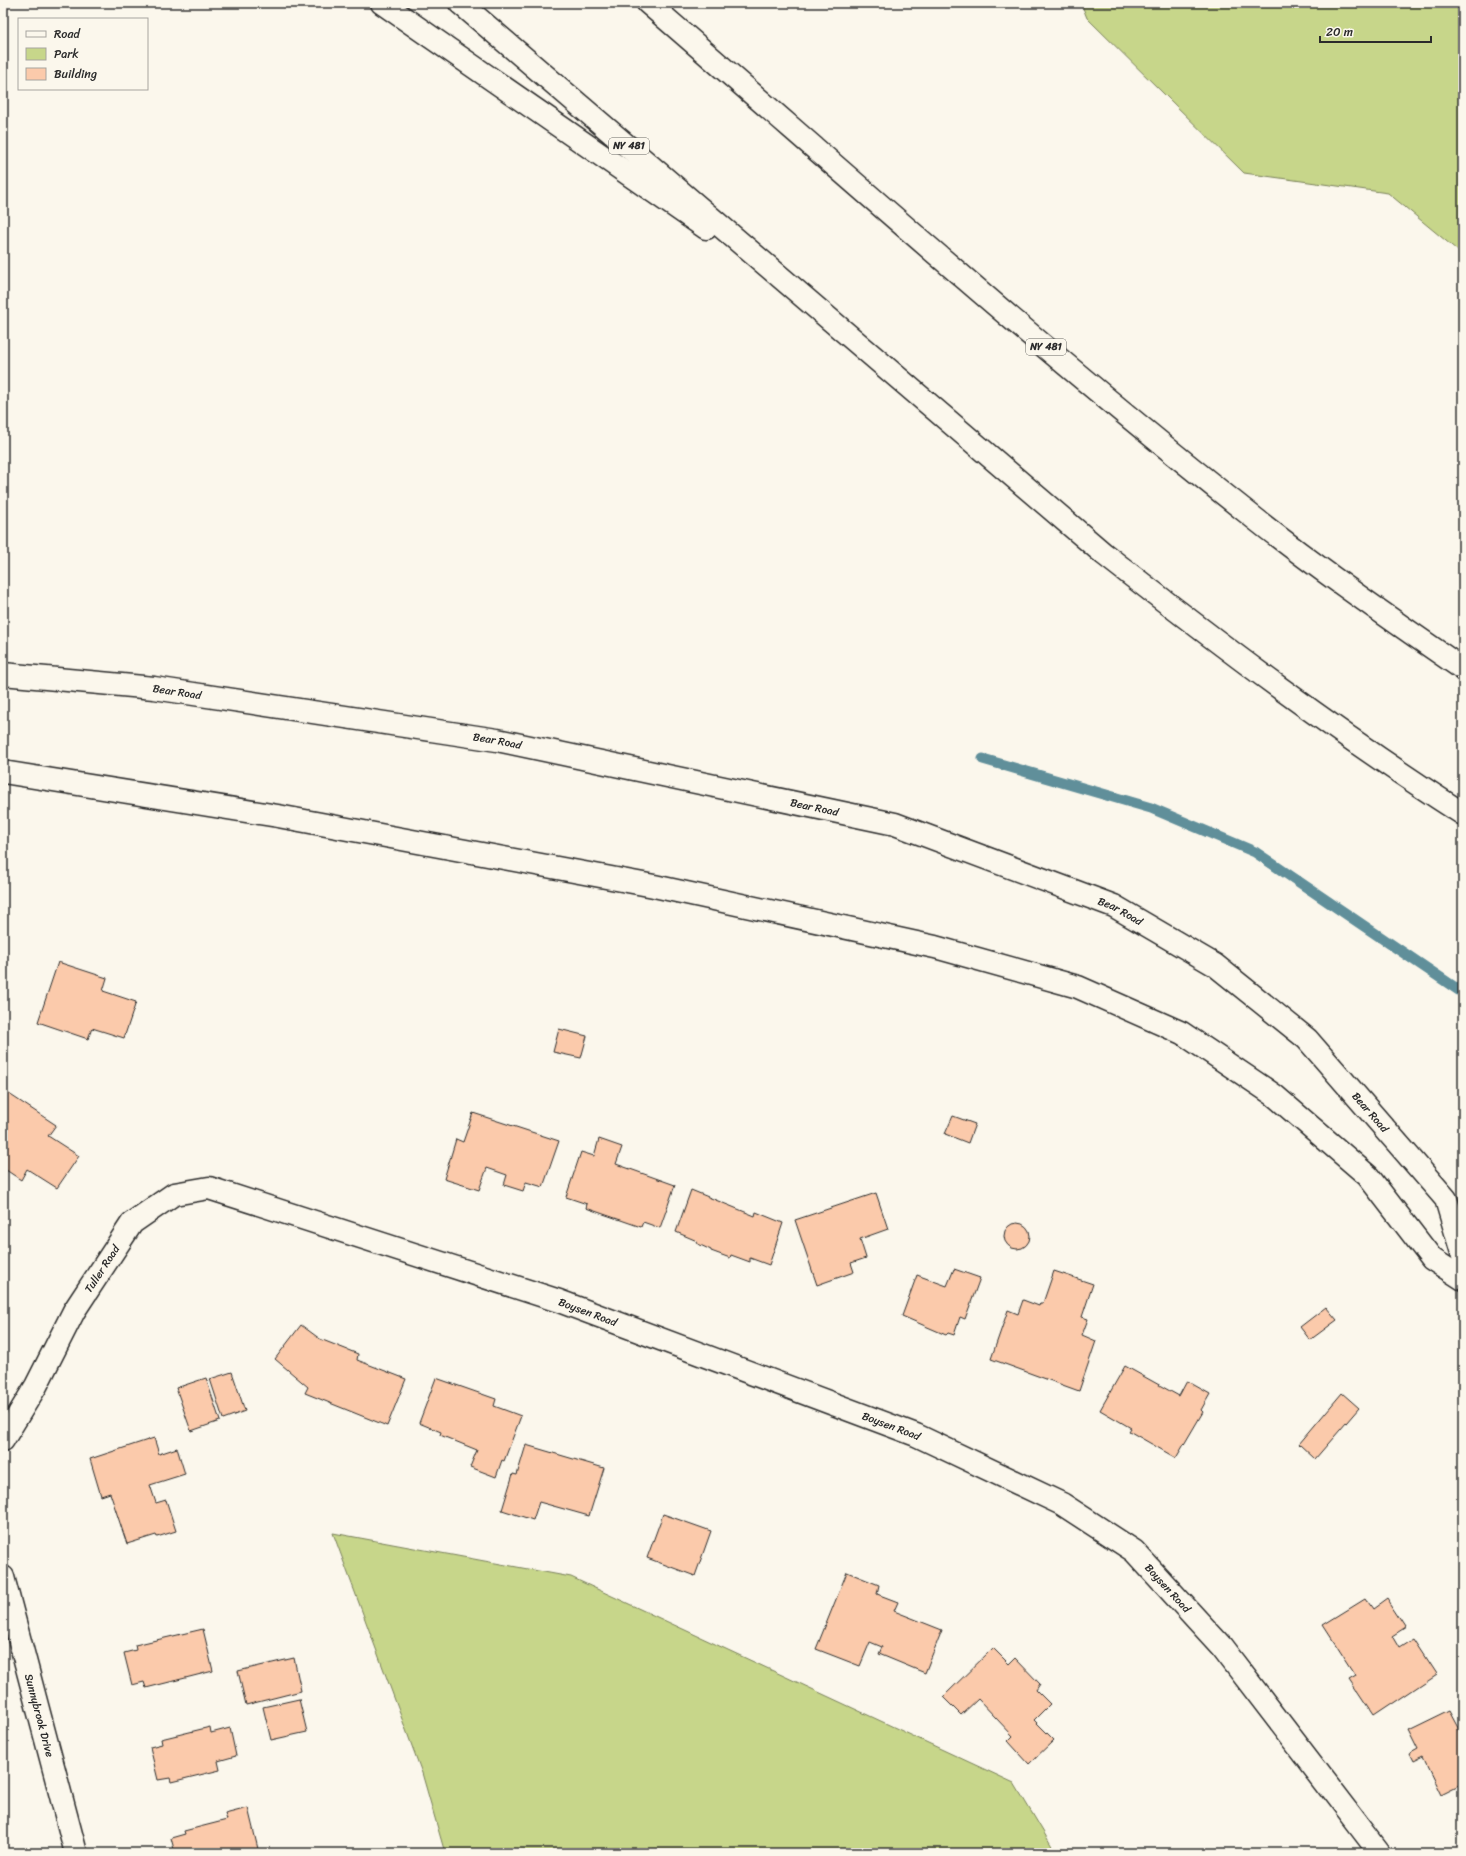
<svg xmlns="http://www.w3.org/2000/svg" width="1466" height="1856" font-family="Sriracha,sans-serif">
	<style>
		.green { fill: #c7d68a; stroke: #79805a }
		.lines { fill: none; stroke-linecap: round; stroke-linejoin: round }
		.stream { stroke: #608f9a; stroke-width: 11 }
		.building { fill: #fbcaab; stroke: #2b2b2b }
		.minor-casing { stroke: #2b2b2b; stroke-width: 25 }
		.highway-casing { stroke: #2b2b2b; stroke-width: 25 }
		.minor { stroke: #fbf7ec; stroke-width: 22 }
		.highway { stroke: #fbf7ec; stroke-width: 22 }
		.labels { text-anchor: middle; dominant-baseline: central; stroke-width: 3; stroke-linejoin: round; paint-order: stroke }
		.shield { fill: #fbf7ec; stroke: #696865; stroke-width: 1 }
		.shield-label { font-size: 10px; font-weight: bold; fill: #2b2b2b }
		.street-label { font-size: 11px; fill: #2b2b2b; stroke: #fbf7ec }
	</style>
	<rect width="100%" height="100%" fill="#fbf7ec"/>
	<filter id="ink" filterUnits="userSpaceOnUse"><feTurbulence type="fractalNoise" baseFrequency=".025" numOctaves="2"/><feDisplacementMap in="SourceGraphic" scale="8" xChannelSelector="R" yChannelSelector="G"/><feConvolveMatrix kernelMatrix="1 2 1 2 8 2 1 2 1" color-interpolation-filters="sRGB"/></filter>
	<g filter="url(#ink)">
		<g class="green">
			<polygon points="1081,3 1463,3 1463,255 1388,193 1244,173 1087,18"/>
			<polygon points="333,1533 571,1577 1014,1783 1056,1853 445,1853 422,1773"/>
		</g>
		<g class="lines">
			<polyline class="stream" points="983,759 1151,808 1255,852 1463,993"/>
		</g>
		<g class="building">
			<polygon points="58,962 107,978 103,991 136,1002 124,1038 92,1028 88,1039 38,1022"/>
			<polygon points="559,1029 587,1036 581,1058 553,1052"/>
			<polygon points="3,1090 56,1125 48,1136 79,1156 57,1188 27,1169 21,1180 3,1168"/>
			<polygon points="473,1113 559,1141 543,1187 526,1182 523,1191 504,1185 507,1175 487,1168 479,1190 444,1179 456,1139 463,1142"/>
			<polygon points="953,1116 975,1124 968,1143 945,1134"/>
			<polygon points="599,1139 622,1147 616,1164 675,1185 660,1228 643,1222 641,1227 586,1208 587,1204 566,1197 581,1152 594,1156"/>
			<polygon points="691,1190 755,1216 756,1212 783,1223 769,1265 750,1258 750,1262 731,1255 730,1258 711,1251 711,1250 696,1243 697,1241 676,1232"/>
			<polygon points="876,1193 888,1229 860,1239 866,1258 851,1263 854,1272 817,1285 795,1220"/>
			<circle cx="1017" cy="1236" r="13"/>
			<polygon points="954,1269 980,1278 965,1319 960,1317 954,1335 948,1333 946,1335 902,1316 917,1275 947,1286"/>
			<polygon points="1054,1271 1093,1284 1082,1317 1088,1319 1082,1335 1096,1341 1079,1391 991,1359 1008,1310 1018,1314 1023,1300 1039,1306 1040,1303 1043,1303"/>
			<polygon points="1326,1307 1337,1320 1310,1340 1300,1327"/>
			<polygon points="301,1325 320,1339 358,1354 357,1360 406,1379 387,1426 305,1393 308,1387 275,1359"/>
			<polygon points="1125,1366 1179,1396 1187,1381 1210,1394 1201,1410 1203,1412 1176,1458 1129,1431 1131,1428 1100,1410"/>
			<polygon points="232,1372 245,1411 223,1419 210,1379"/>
			<polygon points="206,1378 220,1421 191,1431 176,1388"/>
			<polygon points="436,1378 496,1399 494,1406 521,1416 504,1461 502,1460 496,1477 470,1467 477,1450 440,1435 441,1432 419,1423"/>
			<polygon points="1342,1393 1359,1408 1315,1459 1299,1444"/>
			<polygon points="154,1438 159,1454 177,1448 185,1474 150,1485 156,1503 166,1500 176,1531 157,1537 156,1535 127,1544 110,1493 101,1496 90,1459"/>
			<polygon points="526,1445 604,1468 589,1516 539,1502 533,1520 502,1510 513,1474 517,1475"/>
			<polygon points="663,1514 711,1531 695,1576 647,1558"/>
			<polygon points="847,1572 879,1585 877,1594 898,1602 894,1611 942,1630 925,1673 879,1654 882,1647 870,1642 860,1666 816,1649"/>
			<polygon points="1387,1598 1406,1627 1392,1636 1399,1648 1413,1639 1436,1674 1373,1716 1349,1680 1356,1676 1323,1625 1365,1599 1372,1609"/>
			<polygon points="203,1629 213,1671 146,1688 144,1682 132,1685 124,1653 136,1650 135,1645"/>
			<polygon points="993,1648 1009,1664 1015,1658 1040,1684 1036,1690 1050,1704 1034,1720 1054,1740 1029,1764 1008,1741 1013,1736 978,1699 961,1715 943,1697"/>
			<polygon points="294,1658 301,1691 246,1705 238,1671"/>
			<polygon points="299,1699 307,1732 271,1740 263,1707"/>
			<polygon points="1449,1710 1463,1736 1463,1784 1441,1795 1423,1758 1413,1763 1409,1755 1418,1750 1408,1730"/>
			<polygon points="210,1727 211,1733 230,1728 236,1756 218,1761 220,1770 171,1782 170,1778 158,1780 150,1747 162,1744 161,1739"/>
			<polygon points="248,1808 259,1853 175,1853 171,1838 185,1834 184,1831 227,1820 225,1814"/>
		</g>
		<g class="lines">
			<defs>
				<g id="minor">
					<path id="s1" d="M3,674L154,688L497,740L895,824L1114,906L1215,965L1307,1039L1446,1199L1463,1256"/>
					<polyline points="3,772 278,816 654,886 935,947 1078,987 1182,1033 1274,1095 1368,1176 1432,1259 1463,1279"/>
					<path id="s2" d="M3,1440L36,1386L74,1311L132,1223L174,1194L209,1188L559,1301L916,1435L1062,1504L1134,1551L1222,1647L1380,1853"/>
					<path id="s3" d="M3,1577L76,1853"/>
				</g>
				<g id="highway">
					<polyline points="382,3 706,228"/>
					<path d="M460,3L1104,554C1220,645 1338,734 1463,814"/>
					<path d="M648,3C847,175 1042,351 1249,514C1318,569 1391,619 1463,669"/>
				</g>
			</defs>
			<use href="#minor" class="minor-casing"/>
			<use href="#highway" class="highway-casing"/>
			<use href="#minor" class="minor"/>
			<use href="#highway" class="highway"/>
		</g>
	</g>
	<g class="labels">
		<g class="shield">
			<rect x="609" y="138" width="40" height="16" rx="3"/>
			<rect x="1026" y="339" width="40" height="16" rx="3"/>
		</g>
		<g class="shield-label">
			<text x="629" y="146">NY 481</text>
			<text x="1046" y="347">NY 481</text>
		</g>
		<g class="street-label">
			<text stroke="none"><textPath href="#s1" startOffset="175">Bear Road</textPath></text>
			<text stroke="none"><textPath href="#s1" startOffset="499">Bear Road</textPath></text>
			<text stroke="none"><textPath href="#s1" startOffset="823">Bear Road</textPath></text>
			<text stroke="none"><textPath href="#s1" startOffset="1147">Bear Road</textPath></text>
			<text stroke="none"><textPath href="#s1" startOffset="1471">Bear Road</textPath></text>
			<text stroke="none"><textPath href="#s2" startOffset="198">Tuller Road</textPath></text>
			<text stroke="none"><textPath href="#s2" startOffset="738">Boysen Road</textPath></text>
			<text stroke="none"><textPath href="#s2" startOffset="1062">Boysen Road</textPath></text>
			<text stroke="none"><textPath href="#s2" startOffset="1386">Boysen Road</textPath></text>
			<text stroke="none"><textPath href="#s3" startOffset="143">Sunnybrook Drive</textPath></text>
		</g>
	</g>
	<rect width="1466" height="1856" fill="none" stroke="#fbf7ec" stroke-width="16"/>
	<rect x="8" y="8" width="1450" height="1840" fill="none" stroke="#2b2b2b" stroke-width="1.5" filter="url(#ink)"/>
	<rect x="18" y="18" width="130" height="72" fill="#fbf7ec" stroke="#a8a59f"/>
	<rect x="26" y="31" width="20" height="6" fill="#fbf7ec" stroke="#a8a59f"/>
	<text x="54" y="38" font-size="12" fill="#2b2b2b">Road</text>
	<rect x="26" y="48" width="20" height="12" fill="#c7d68a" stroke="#a8a59f"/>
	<text x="54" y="58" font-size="12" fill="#2b2b2b">Park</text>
	<rect x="26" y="68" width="20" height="12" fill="#fbcaab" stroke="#a8a59f"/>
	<text x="54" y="78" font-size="12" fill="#2b2b2b">Building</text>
	<path d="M1320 36v6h111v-6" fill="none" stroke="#2b2b2b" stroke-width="2"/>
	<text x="1326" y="36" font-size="12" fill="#2b2b2b" stroke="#fbf7ec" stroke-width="3" paint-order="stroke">20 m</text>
</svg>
